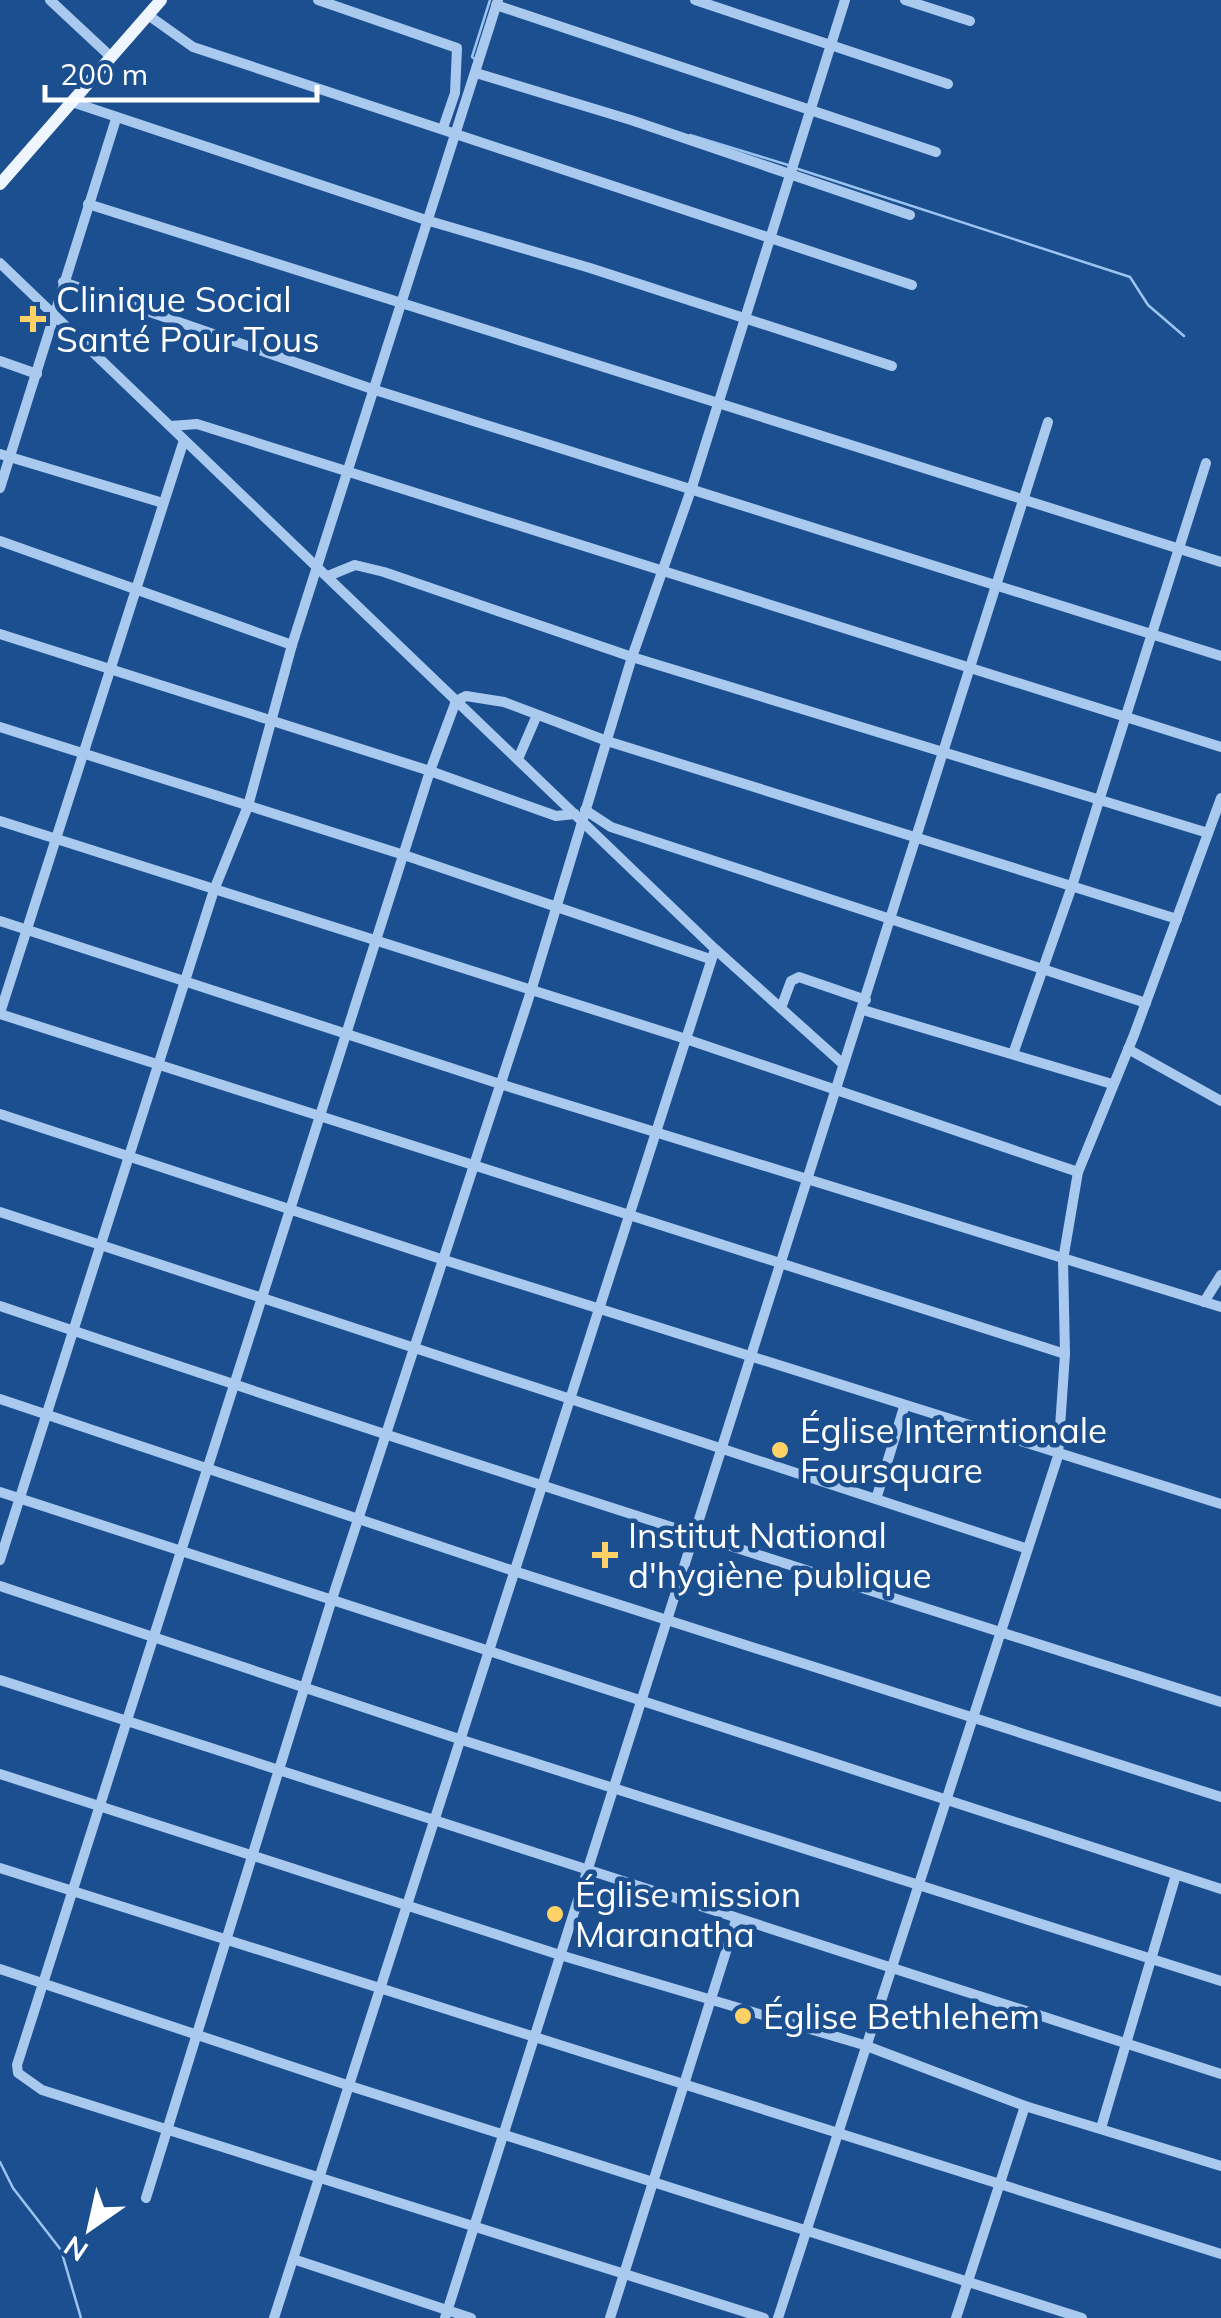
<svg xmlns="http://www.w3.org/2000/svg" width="1221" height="2318" font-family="Mulish,sans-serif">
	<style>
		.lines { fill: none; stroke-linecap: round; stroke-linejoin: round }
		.stream { stroke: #9cc4f0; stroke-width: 2.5 }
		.minor { stroke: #a9c9ee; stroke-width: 10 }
		.major { stroke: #f0f6ff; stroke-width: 12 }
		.poi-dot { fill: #ffd166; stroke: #1b4f8f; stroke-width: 4 }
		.labels { text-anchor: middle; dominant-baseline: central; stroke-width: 9; stroke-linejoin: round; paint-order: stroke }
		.poi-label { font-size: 35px; fill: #fff; stroke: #1b4f8f; text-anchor: start }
	</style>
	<rect width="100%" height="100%" fill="#1b4f8f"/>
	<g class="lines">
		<g class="stream">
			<polyline points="476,60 472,57 490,0"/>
			<polyline points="690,135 788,165"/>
			<polyline points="795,168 1130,277 1148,305 1184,336"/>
			<polyline points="0,2162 13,2188 61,2250 81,2318"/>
		</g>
		<g class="minor">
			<polyline points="50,0 111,57"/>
			<polyline points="318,0 457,48 455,93 443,128"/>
			<polyline points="695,0 948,84"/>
			<polyline points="905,0 970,21"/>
			<polyline points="496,5 936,152"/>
			<polyline points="148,15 193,47 912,285"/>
			<polyline points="476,73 631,120 910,215"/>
			<polyline points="72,102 426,220 590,268 892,366"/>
			<polyline points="88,204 1221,562"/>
			<polyline points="0,263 715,949 843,1064"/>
			<polyline points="63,282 375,390 1221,656"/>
			<polyline points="0,361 37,374"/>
			<polyline points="171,426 197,424 1221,747"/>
			<polyline points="0,454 163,503"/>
			<polyline points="0,488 116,119"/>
			<polyline points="0,541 292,645"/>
			<polyline points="328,576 355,565 384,572 632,657 1208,833"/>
			<polyline points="0,634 430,771 556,816 575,814"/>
			<polyline points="0,727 404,855 710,959"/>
			<polyline points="518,759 537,715"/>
			<polyline points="585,810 611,827 1146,1003"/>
			<polyline points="0,821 683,1038 1078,1172"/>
			<polyline points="0,921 500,1084 1221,1307"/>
			<polyline points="781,1008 791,981 799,977 866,1000"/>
			<polyline points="863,1010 1112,1084"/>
			<polyline points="0,1013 184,440"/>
			<polyline points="0,1014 1065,1354"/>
			<polyline points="1128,1049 1221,1101"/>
			<polyline points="1013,1054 1072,886 1206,463"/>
			<polyline points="0,1114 441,1259 1221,1504"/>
			<polyline points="0,1212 1025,1548"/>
			<polyline points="1204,1302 1221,1275"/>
			<path d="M0,1306C405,1443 813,1573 1221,1702"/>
			<polyline points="0,1399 517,1572 1221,1797"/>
			<polyline points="0,1492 1221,1889"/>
			<polyline points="877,1496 904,1407"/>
			<polyline points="0,1560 214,890 248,806 292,645 498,0"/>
			<polyline points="0,1586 462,1740 1221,1981"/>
			<polyline points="0,1680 1221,2074"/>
			<polyline points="0,1774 560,1955 864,2045 1025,2106 1221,2166"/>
			<polyline points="0,1868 1221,2254"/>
			<polyline points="0,1969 350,2086 1082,2318"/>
			<polyline points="1101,2128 1176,1875"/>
			<polyline points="146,2198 331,1602 531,991 632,657 692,487 845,0"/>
			<polyline points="293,2259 471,2318"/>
			<polyline points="274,2318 715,949"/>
			<polyline points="445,2318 1048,422"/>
			<polyline points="610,2318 736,1920"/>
			<polyline points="764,2318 42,2090 18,2073 17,2065 430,771 456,701 466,696 504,702 607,741 1177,919"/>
			<polyline points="778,2318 1058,1456 1065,1354 1063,1260 1078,1172 1134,1035 1221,798"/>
			<polyline points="956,2318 1025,2106"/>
		</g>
		<polyline class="major" points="0,184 161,0"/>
	</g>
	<g class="poi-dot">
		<path d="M28 304h10v10h10v10h-10v10h-10v-10h-10v-10h10z"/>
		<circle cx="780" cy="1450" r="10"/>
		<path d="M600 1540h10v10h10v10h-10v10h-10v-10h-10v-10h10z"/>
		<circle cx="555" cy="1914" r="10"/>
		<circle cx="743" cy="2016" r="10"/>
	</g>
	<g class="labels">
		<g class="poi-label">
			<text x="56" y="299">Clinique Social<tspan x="56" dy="40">Santé Pour Tous</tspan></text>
			<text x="800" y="1430">Église Interntionale<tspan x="800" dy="40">Foursquare</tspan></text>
			<text x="628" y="1535">Institut National<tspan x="628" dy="40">d'hygiène publique</tspan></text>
			<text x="575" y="1894">Église mission<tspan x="575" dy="40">Maranatha</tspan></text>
			<text x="763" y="2016">Église Bethlehem</text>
		</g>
	</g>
	<g transform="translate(90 2228) rotate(214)" stroke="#1b4f8f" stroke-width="8" paint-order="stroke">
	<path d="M0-8L18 38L0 25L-18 38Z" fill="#ffffff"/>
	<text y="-15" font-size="28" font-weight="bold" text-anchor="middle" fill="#ffffff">N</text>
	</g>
	<path d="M45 85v15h272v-15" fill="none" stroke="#ffffff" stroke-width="5"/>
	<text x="60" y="85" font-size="30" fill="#ffffff" stroke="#1b4f8f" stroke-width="8" paint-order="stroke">200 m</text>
</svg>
